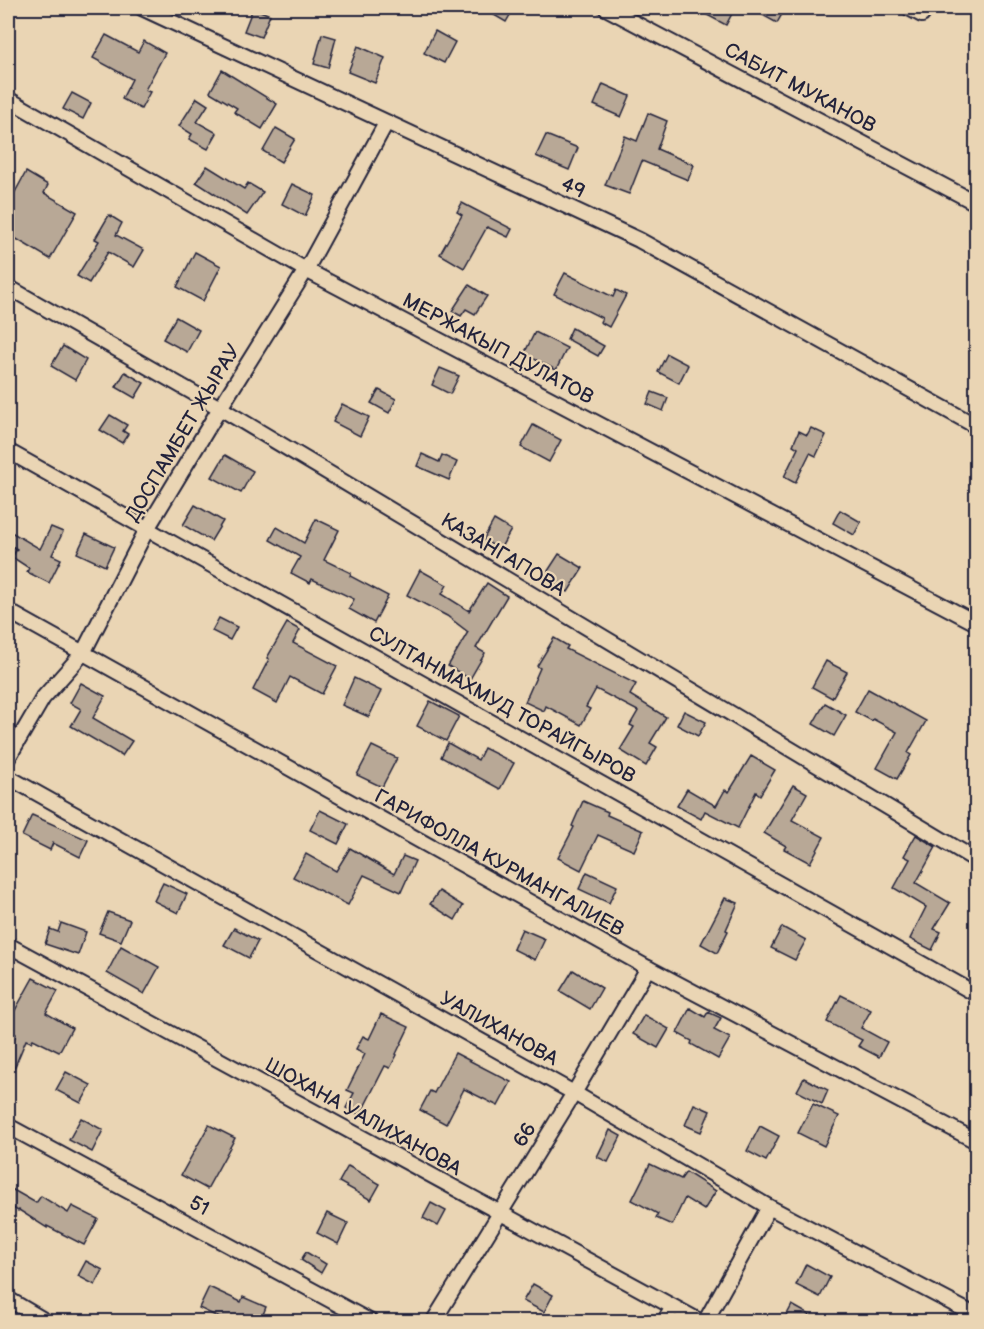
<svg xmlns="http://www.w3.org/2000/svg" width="984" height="1329" font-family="'Balsamiq Sans',sans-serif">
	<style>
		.building { fill: #b8a896; stroke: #22223b; stroke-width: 1.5 }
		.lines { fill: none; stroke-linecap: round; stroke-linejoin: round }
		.street-casing { stroke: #22223b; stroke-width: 18 }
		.street { stroke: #ead5b4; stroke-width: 14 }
		.labels { text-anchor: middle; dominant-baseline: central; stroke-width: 4.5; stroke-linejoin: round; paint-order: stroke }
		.street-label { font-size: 20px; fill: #22223b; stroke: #ead5b4 }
	</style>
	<rect width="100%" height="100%" fill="#ead5b4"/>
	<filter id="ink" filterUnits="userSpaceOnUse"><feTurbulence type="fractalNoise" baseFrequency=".0167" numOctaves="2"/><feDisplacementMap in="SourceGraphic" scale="12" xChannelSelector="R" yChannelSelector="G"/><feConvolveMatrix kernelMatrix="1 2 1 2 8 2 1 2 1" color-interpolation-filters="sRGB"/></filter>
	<g filter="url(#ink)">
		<g class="building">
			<polygon points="253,8 270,15 261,37 244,31"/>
			<polygon points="498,8 514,8 506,22 494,15"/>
			<polygon points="694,8 735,8 726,25"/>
			<polygon points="750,8 771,8 782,14 777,23"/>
			<polygon points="435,31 455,42 444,63 424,53"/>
			<polygon points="322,34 336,38 328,68 314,64"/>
			<polygon points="106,35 138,52 144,41 165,53 145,90 150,92 141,109 122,99 132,79 93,58"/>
			<polygon points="358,46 385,58 375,83 348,72"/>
			<polygon points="222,70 277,104 262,129 234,112 237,108 210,92"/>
			<polygon points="603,84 630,96 621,117 594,105"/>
			<polygon points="72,93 91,103 83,119 63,109"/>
			<polygon points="197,98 208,105 197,122 217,133 208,149 189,139 192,134 179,126"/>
			<polygon points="648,113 667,121 657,149 694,165 688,180 642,161 629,194 605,185 625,136 637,141"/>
			<polygon points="276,128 295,139 281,162 263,151"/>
			<polygon points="546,135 578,148 569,170 536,156"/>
			<polygon points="207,166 244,189 248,183 263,192 247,215 196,182"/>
			<polygon points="26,172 48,185 44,193 77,212 50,259 8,234 8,205"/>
			<polygon points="292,184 315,195 305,216 282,204"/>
			<polygon points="462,203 512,229 508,237 487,227 464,268 440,254 462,215 457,212"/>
			<polygon points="109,215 122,223 116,235 144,250 134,267 108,252 89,283 77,276 99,241 95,239"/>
			<polygon points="195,252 221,266 203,301 177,287"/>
			<polygon points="565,273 613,297 616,290 626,295 609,327 600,322 602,318 554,294"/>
			<polygon points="469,285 487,296 475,314 466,309 461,316 452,311"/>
			<polygon points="176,317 199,330 187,352 163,339"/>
			<polygon points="572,328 604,346 598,356 567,339"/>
			<polygon points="535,332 567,348 556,370 524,354"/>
			<polygon points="63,346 86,360 75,380 51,366"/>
			<polygon points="667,354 688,365 679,383 658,372"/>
			<polygon points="440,368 459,376 450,394 432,385"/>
			<polygon points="125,372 144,383 135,398 116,387"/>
			<polygon points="379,390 396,399 389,413 371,403"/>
			<polygon points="652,392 668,398 663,411 647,404"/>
			<polygon points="342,404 369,417 360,436 333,422"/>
			<polygon points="110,415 127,425 123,431 128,434 122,443 100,430"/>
			<polygon points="533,425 561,440 549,462 521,447"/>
			<polygon points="811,428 826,435 816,456 810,453 795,483 784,477 798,448 793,445 799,431 807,435"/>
			<polygon points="422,454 439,462 442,455 457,462 449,480 417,466"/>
			<polygon points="225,455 253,471 241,493 212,477"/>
			<polygon points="195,505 223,521 211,541 183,525"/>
			<polygon points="840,510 861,522 854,535 833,523"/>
			<polygon points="316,519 339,530 324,560 351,573 350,576 388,596 374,623 349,609 354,599 312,579 310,583 291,573 300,557 270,540 277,527 304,543"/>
			<polygon points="494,520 511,530 500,549 483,540"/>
			<polygon points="51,527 63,532 52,555 61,559 49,583 27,572 29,568 12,557 17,549 8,544 8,530 40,549"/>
			<polygon points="86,534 114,547 105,566 77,553"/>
			<polygon points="559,554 583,568 568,592 544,577"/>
			<polygon points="420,570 447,585 442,594 469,611 487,583 507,596 476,648 485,653 470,679 448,666 468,632 447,616 407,595"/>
			<polygon points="219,618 237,627 230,640 212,631"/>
			<polygon points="287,623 300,630 293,643 337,666 322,694 290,677 277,703 253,690 269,659 267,658"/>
			<polygon points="554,638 568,646 566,649 636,684 630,695 666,717 650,743 657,747 646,766 620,750 634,727 630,725 638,711 596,689 586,707 590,709 581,725 546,706 544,711 525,702 540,668 537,666"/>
			<polygon points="826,661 847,672 832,698 812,687"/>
			<polygon points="354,678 381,691 369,717 342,705"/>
			<polygon points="81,683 105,696 93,718 132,741 122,756 71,726 81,709 70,703"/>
			<polygon points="868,689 926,721 908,753 911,755 897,779 877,768 897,732 873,719 872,721 855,712"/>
			<polygon points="430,701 459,716 446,741 417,726"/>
			<polygon points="825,703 846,715 834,736 813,724"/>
			<polygon points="684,711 706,722 698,736 677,725"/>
			<polygon points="448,743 478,760 484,748 514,763 500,789 441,757"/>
			<polygon points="372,746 397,758 382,787 357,775"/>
			<polygon points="751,756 775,770 760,795 756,792 738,828 705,811 701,819 677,806 687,789 716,806 725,790 729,792"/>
			<polygon points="793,785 807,793 792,820 824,837 810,863 784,849 786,846 764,833"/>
			<polygon points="583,801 608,812 607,815 643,831 634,851 598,835 581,870 558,858 574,827 572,826"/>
			<polygon points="320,810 348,824 338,844 310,830"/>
			<polygon points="32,815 88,840 80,857 53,843 50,850 22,836"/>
			<polygon points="916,835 936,847 916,883 950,903 934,929 941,932 932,950 910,939 926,907 894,888 910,859 904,856"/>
			<polygon points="350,848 394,874 403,856 415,861 401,892 364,875 348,905 293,877 306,854 336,871"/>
			<polygon points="587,872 617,886 609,903 579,889"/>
			<polygon points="163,883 187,894 178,913 154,901"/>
			<polygon points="439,891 463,906 455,920 430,904"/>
			<polygon points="725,898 738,903 726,930 728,931 717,953 701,944"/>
			<polygon points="108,912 130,920 121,941 99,933"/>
			<polygon points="61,923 86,932 78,955 45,944 50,929 58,932"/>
			<polygon points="782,927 806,940 795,960 771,948"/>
			<polygon points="234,928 258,941 249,958 224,945"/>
			<polygon points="522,929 545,939 535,960 513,949"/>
			<polygon points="121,946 159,967 144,994 107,973"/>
			<polygon points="573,970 602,988 590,1009 560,991"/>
			<polygon points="33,978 58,991 46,1013 72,1028 59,1052 33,1039 31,1042 26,1040 8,1083 8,1053 16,1034 8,1030 8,1023"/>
			<polygon points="841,995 871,1010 861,1028 887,1042 879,1057 858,1046 862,1040 827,1022"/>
			<polygon points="690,1008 705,1017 708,1012 721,1018 714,1030 730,1038 718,1059 691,1044 692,1041 677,1033"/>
			<polygon points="381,1014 409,1027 396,1054 397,1055 390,1068 385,1066 360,1115 346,1108 354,1093 347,1090 365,1054 356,1049 363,1036 369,1039"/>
			<polygon points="644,1015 669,1029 658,1048 633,1034"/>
			<polygon points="455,1053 511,1082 498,1106 464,1089 446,1124 420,1110 430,1091 434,1093"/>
			<polygon points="66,1072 91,1085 81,1103 56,1090"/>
			<polygon points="804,1078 828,1090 822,1104 797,1091"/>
			<polygon points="694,1104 710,1111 701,1132 685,1125"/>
			<polygon points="813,1104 839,1116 824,1146 798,1133"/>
			<polygon points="81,1118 103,1130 92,1152 69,1140"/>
			<polygon points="209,1125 235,1138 207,1189 181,1175"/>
			<polygon points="760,1126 779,1136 766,1161 747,1151"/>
			<polygon points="610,1130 621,1136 608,1162 597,1157"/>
			<polygon points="650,1164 681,1179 686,1172 716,1191 704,1210 685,1198 672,1225 656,1218 658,1214 632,1200"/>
			<polygon points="348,1166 380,1184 371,1200 339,1182"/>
			<polygon points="8,1187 36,1203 41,1196 68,1213 72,1206 98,1219 84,1245 47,1226 47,1228 19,1210 18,1211 8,1205"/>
			<polygon points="431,1203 446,1211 438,1226 423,1218"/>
			<polygon points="327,1213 348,1223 338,1244 317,1233"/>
			<polygon points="306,1252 326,1264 321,1273 301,1260"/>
			<polygon points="86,1261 103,1270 95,1285 78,1276"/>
			<polygon points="806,1264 830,1277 820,1297 796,1285"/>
			<polygon points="533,1284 553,1295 544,1312 523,1301"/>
			<polygon points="209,1287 241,1302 243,1297 266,1307 260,1322 228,1322 199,1308"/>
			<polygon points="792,1305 810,1315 806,1322 783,1322"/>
		</g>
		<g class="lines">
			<defs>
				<g id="street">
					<polyline points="142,8 639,240 976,426"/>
					<polyline points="606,8 976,203"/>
					<polyline points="909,8 922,15"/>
					<polyline points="8,99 306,270 976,623"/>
					<polyline points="8,287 220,408 976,860"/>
					<polyline points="8,451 976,994"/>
					<polyline points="8,611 648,968 976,1141"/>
					<polyline points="8,758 43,698 83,653 147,529 220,408 306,270 386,123"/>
					<polyline points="8,777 574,1093 769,1207 973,1314"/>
					<polyline points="8,945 701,1322"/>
					<polyline points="8,1126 371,1322"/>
					<polyline points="8,1299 47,1322"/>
					<polyline points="433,1322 574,1093 648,968"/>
					<polyline points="664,1322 673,1307"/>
					<polyline points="705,1322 769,1207"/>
				</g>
			</defs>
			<use href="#street" class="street-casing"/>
			<use href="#street" class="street"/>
		</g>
	</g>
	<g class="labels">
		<g class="street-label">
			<text transform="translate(800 88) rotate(28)">САБИТ МУКАНОВ</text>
			<text transform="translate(573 188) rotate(25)">49</text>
			<text transform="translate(498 349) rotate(28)">МЕРЖАКЫП ДУЛАТОВ</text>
			<text transform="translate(183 433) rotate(-59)">ДОСПАМБЕТ ЖЫРАУ</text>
			<text transform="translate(503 555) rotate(31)">КАЗАНГАПОВА</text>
			<text transform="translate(502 705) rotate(29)">СУЛТАНМАХМУД ТОРАЙГЫРОВ</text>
			<text transform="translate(499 863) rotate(29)">ГАРИФОЛЛА КУРМАНГАЛИЕВ</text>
			<text transform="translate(499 1029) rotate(29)">УАЛИХАНОВА</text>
			<text transform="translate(363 1117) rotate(29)">ШОХАНА УАЛИХАНОВА</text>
			<text transform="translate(525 1135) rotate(-58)">66</text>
			<text transform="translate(199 1206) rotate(28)">51</text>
		</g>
	</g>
	<rect width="984" height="1329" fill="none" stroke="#ead5b4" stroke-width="30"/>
	<rect x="15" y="15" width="954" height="1299" fill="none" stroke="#22223b" stroke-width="2" filter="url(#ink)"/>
</svg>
